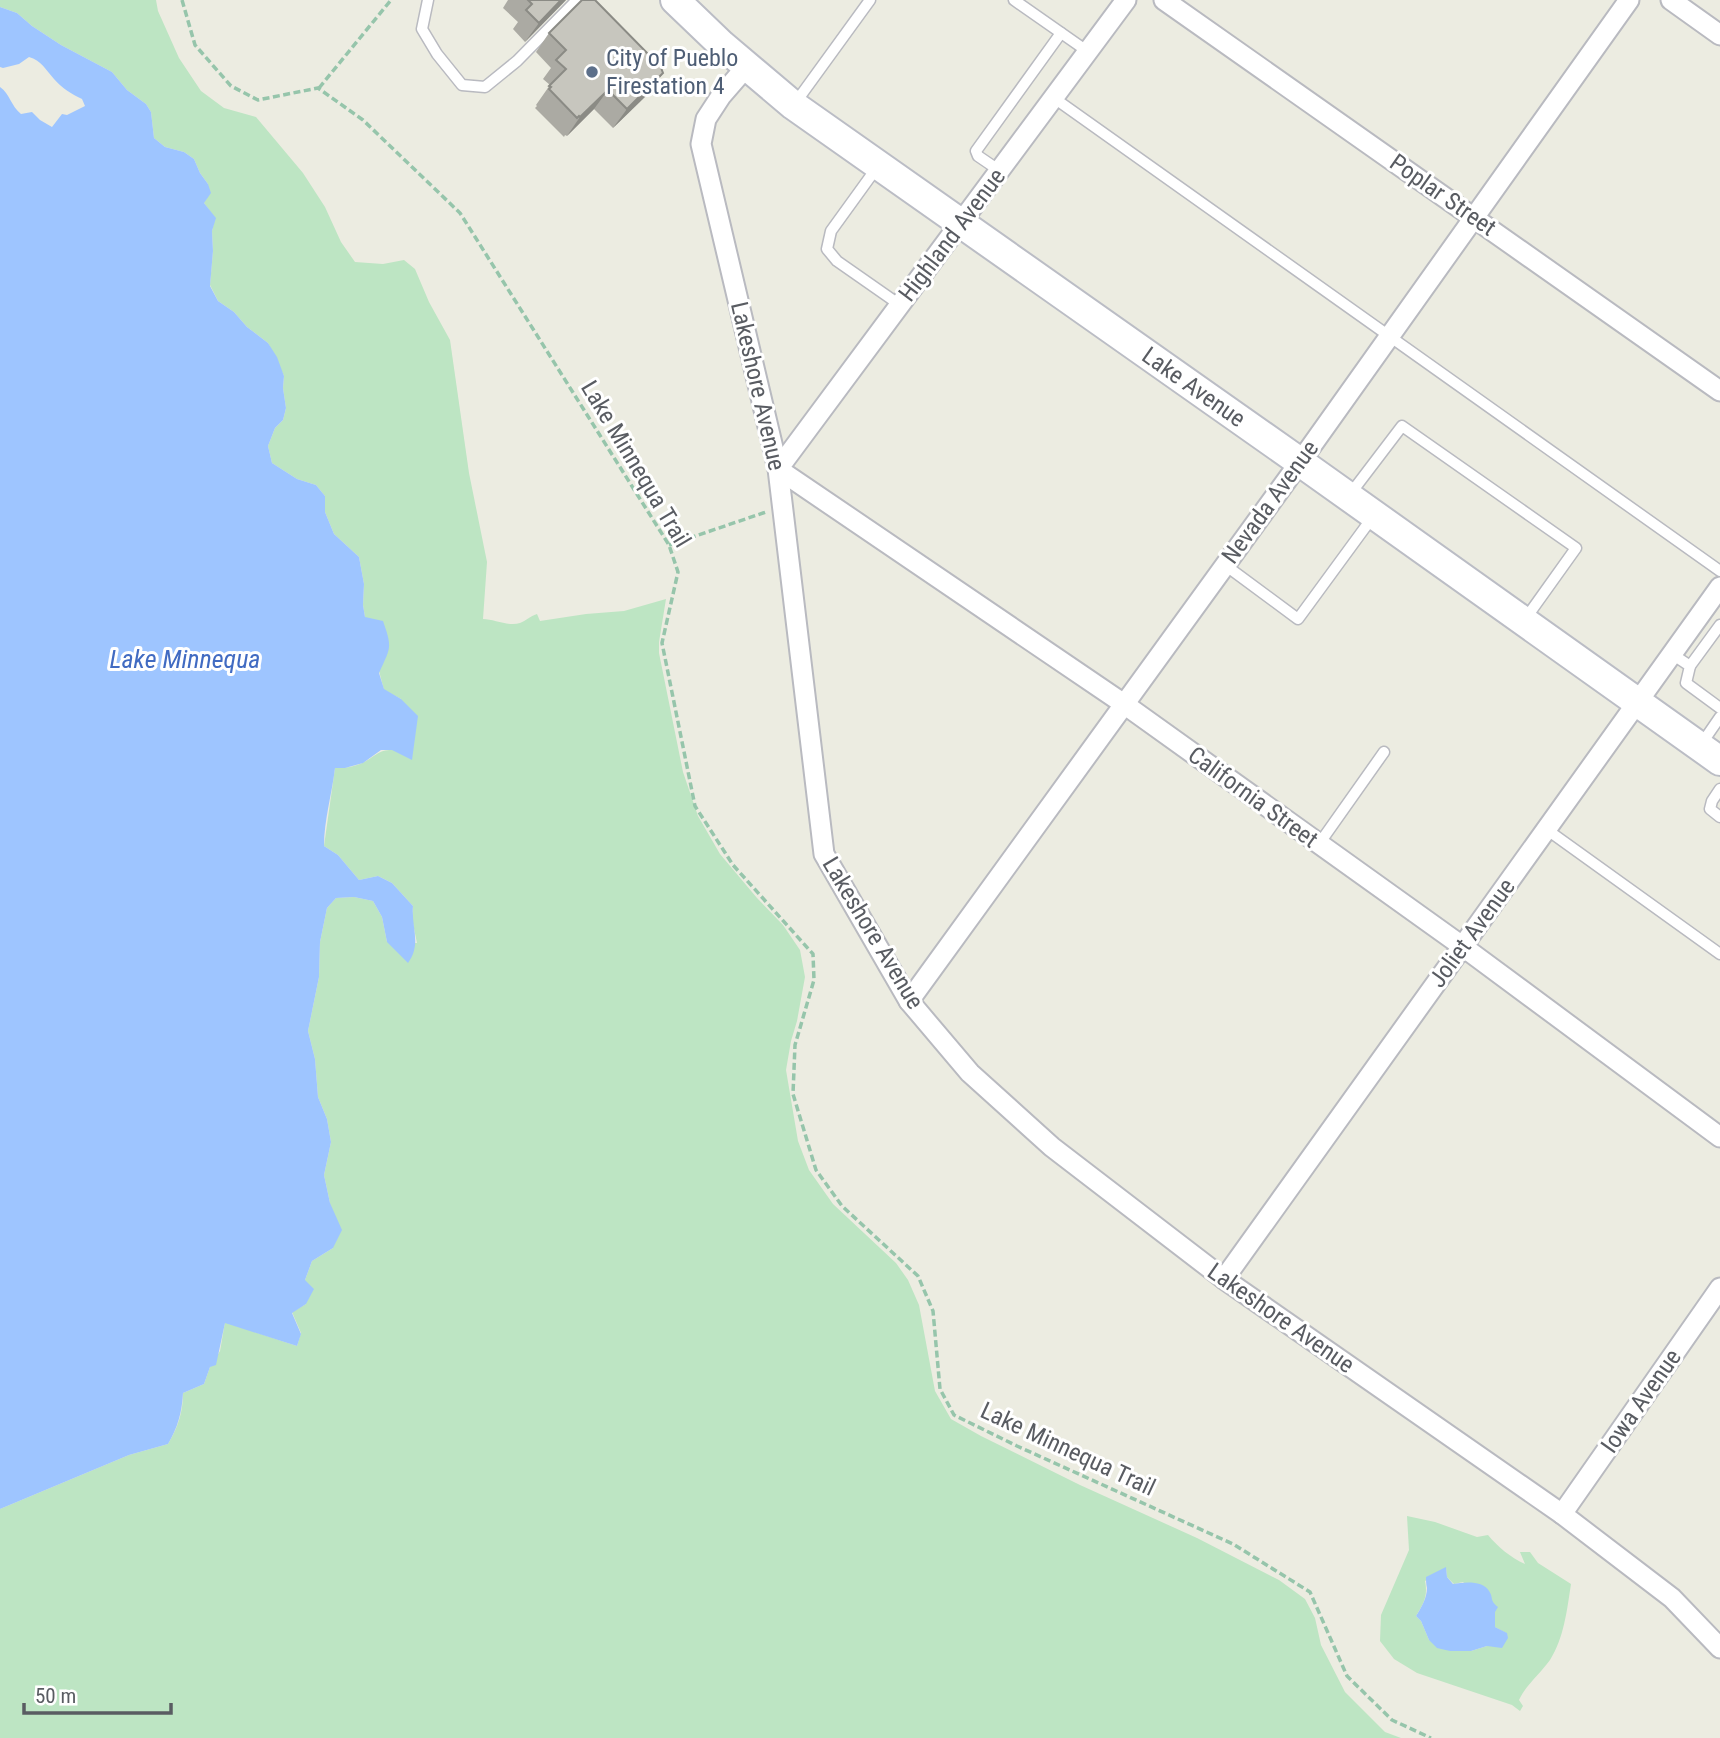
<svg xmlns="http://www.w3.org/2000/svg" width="1720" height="1738" font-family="'Roboto Condensed',sans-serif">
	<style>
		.green { fill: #bde5c3; fill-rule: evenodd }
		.water { fill: #9ec5ff }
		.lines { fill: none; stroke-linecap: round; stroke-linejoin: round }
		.service-casing { stroke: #b9bac0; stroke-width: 13 }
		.minor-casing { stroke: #b9bac0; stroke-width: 23 }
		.secondary-casing { stroke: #bbbdc5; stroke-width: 32 }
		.path { stroke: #96c5ab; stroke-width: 3.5; stroke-dasharray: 7 3.5; stroke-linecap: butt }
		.service { stroke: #fff; stroke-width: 10 }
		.minor { stroke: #fff; stroke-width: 19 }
		.secondary { stroke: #fff; stroke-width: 28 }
		.wall { fill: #abaaa3 }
		.shaded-wall { fill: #8b8b85 }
		.building { fill: #c7c6be; stroke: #8b8b85; stroke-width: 2 }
		.service-dot { fill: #5c6f8a; stroke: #fff; stroke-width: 2.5 }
		.labels { text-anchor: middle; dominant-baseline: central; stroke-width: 6; stroke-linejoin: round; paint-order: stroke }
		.service-label { font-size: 24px; fill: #4e5e75; stroke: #fff; text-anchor: start }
		.street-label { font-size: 24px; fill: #595c62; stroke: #fff }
		.water-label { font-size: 26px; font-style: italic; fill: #416bc2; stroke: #fff }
	</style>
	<rect width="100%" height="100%" fill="#ecece1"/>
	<g class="green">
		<path d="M0,0H156L158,11L179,58L201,91L224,108L256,117L303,173L325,207L341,242L355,262L383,264L404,260L415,269L429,302L450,340L469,473L487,562L483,619C494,619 509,627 520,623C526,621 530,616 537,614L540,621L586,614L624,611L666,599L659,642V653L683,772L698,816L720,854L757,898L783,925L800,950L805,977L797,1021L791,1041L786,1070L798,1141L809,1170L833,1204L896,1263L908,1280L919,1305L935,1391L951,1419L981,1436L1080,1485L1197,1538L1279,1580L1305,1599L1315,1618L1321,1645L1345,1692L1385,1732L1401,1738H0V1509L129,1455L168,1444C178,1427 183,1412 183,1393L204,1384L210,1367L220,1351L225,1322L297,1346L301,1333L292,1312L306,1304L305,1280L312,1261L333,1248L330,1203L324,1175L331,1142L327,1119L318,1097L315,1059L308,1031L319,977L320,942L327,908L336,898L354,897L373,901L382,917L387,942L417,943L412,919L413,906L392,883L378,876L359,880L338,855L324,846L335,768C345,768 355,767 364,762C376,756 378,750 392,750L401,699L384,690L365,617L363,605L364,584L359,557L334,534L325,512V496L316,485L297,479L272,463L268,446L275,428L283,420L286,408L283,388L284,376L268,343L247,327L234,312L218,301L210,285L213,251L212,231L215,218L204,203L208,184L200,173L194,159L184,152L165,147L154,138L151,112L146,104L127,90L112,72L61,45L32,26L17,13L0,7Z"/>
		<path d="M1407,1516L1435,1522L1477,1537L1488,1535C1497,1546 1511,1558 1525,1564L1520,1552H1530L1538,1563L1571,1584C1567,1610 1564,1638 1550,1660C1540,1674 1526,1685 1519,1700L1523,1706L1520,1711L1512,1705L1417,1673L1394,1659L1380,1641L1381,1615L1409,1550ZM1446,1568L1447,1577L1454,1584L1463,1582L1495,1612V1627L1506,1633L1487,1646L1471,1651L1429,1640L1421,1621L1416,1616C1424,1603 1428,1596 1425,1581Z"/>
	</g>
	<g class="water">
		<path d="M0,7L17,13L32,26L61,45L112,72L127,90L146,104L151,112L154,138L165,147L184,152L194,159L200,173L208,184L211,193L204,203L216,218L212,231L213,251L210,286L218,301L234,312L247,327L268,343L277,357L284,376L283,388L286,408L283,420L275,428L268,446L272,463L297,479L316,485L325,496V512L334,534L359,557L364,584L363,605L365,617L383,621C393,649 390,648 379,673L384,689L401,699L418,716L412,760L392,750H381L363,763L345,768H335C332,794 324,820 324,846L338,855L359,880L378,876L392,883L413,906C411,927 422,944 408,963L387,942L382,917L373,901L354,897L336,898L327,908L320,942L319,977L308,1031L315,1059L318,1097L327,1119L331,1142L324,1175L330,1203L342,1230L333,1248L312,1261L305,1280L314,1289L306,1304L292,1313L301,1334L297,1346L225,1323L216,1365L210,1367L204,1384L183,1393C182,1412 178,1427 168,1444L129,1455L0,1509V87C10,94 11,106 21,114L32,112L40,120L52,127L62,114L67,115L85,106L82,99C71,94 62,88 54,79C46,70 41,60 29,57L19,64L3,68L0,67Z"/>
		<path d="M1446,1567L1447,1577L1453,1584C1464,1582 1483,1580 1489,1591C1494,1598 1489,1600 1498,1607L1495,1612V1627L1507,1633L1508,1638L1502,1648L1487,1646L1471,1651H1450L1437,1648L1429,1640L1421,1621L1416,1616C1421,1608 1427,1598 1427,1588C1426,1584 1426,1580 1426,1577Z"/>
	</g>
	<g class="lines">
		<defs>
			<g id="service">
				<polyline points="428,0 422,29 437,54 462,85 485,87 517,61 577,0"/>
				<polyline points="1014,0 1087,51"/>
				<polyline points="1054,98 1720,571"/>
				<polyline points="796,102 870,0"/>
				<polyline points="878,166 831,231 827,249 837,261 900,305"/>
				<polyline points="1000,171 978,156 976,151 1061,33"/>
				<polyline points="1351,493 1402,426 1576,548 1526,618"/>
				<polyline points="1225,565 1298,619 1372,518"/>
				<polyline points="1672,654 1690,666 1686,683 1720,708"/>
				<polyline points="1690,666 1720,625"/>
				<polyline points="1700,746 1720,717"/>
				<polyline points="1720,789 1712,801 1710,809 1720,817"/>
				<polyline points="1546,829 1720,954"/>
				<polyline points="1319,844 1384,752"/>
			</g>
			<g id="minor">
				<polyline points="1126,0 778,469 1124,704 1462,946 1720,1137"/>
				<polyline points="1164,0 1720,391"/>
				<polyline points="1671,0 1720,35"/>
				<polyline points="747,66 721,96 706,119 701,144 778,469 824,854 909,1001 970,1073 1052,1147 1224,1279 1562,1514 1672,1598 1720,1648"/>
				<polyline points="909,1001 1300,462 1629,0"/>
				<polyline points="1224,1279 1720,587"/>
				<polyline points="1562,1514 1720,1288"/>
			</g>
			<g id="secondary">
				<path id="s1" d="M675,0L722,45L793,105L1300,462L1720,761"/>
			</g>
		</defs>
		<use href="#service" class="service-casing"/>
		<use href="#minor" class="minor-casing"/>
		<use href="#secondary" class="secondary-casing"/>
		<g class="path">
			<polyline points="182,0 195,45 231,86 258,100 318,88 363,120 460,213 669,545 678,572 662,643 695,806 733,865 813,954 814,980 795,1045 793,1094 816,1170 842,1206 918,1276 933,1311 940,1389 954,1415 1017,1446 1233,1544 1310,1592 1347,1676 1392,1720 1431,1738"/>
			<polyline points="319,88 391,0"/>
			<polyline points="669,545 766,512"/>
		</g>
		<use href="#service" class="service"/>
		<use href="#minor" class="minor"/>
		<use href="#secondary" class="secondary"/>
	</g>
	<g class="wall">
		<polygon points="508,0 566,0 525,42 513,29 518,22 503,8"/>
		<polygon points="549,33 650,92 613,128 594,109 567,136 565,135 564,137 535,108 537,106 536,105 550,85 543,79 551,68 536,52"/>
	</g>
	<g class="shaded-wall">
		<polygon points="561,0 566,0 525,42 539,23"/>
		<polygon points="663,73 650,92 613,128 627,109"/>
		<polygon points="608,90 594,109 567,136 580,117"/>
	</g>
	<g class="building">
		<polygon points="528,0 561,0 539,23 526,10 532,4"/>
		<polygon points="582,0 595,0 653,59 656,55 663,73 627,109 608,90 580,117 579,116 577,118 549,89 551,87 549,86 566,69 556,60 566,50 549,33"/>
	</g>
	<circle class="service-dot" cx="592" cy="72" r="7"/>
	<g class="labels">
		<g class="service-label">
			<text x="606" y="58">City of Pueblo<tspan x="606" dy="28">Firestation 4</tspan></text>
		</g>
		<g class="street-label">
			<text transform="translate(1443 195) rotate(35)">Poplar Street</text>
			<text transform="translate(952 235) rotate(-53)">Highland Avenue</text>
			<text transform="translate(758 386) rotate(77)">Lakeshore Avenue</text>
			<text stroke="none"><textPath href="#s1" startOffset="648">Lake Avenue</textPath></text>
			<text transform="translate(636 464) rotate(59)">Lake Minnequa Trail</text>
			<text transform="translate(1270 502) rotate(-54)">Nevada Avenue</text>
			<text transform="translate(1253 797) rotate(36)">California Street</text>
			<text transform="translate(873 933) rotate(59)">Lakeshore Avenue</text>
			<text transform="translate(1472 933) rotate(-54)">Joliet Avenue</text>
			<text transform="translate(1281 1318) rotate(35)">Lakeshore Avenue</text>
			<text transform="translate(1641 1401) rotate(-55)">Iowa Avenue</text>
			<text transform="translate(1068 1449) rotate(25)">Lake Minnequa Trail</text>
		</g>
		<g class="water-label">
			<text x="185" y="659">Lake Minnequa</text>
		</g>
	</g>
	<path d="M24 1703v10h147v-10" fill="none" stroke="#595c62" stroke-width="3.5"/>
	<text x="35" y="1703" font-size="21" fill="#595c62" stroke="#ffffff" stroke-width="5" paint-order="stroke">50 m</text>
</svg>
